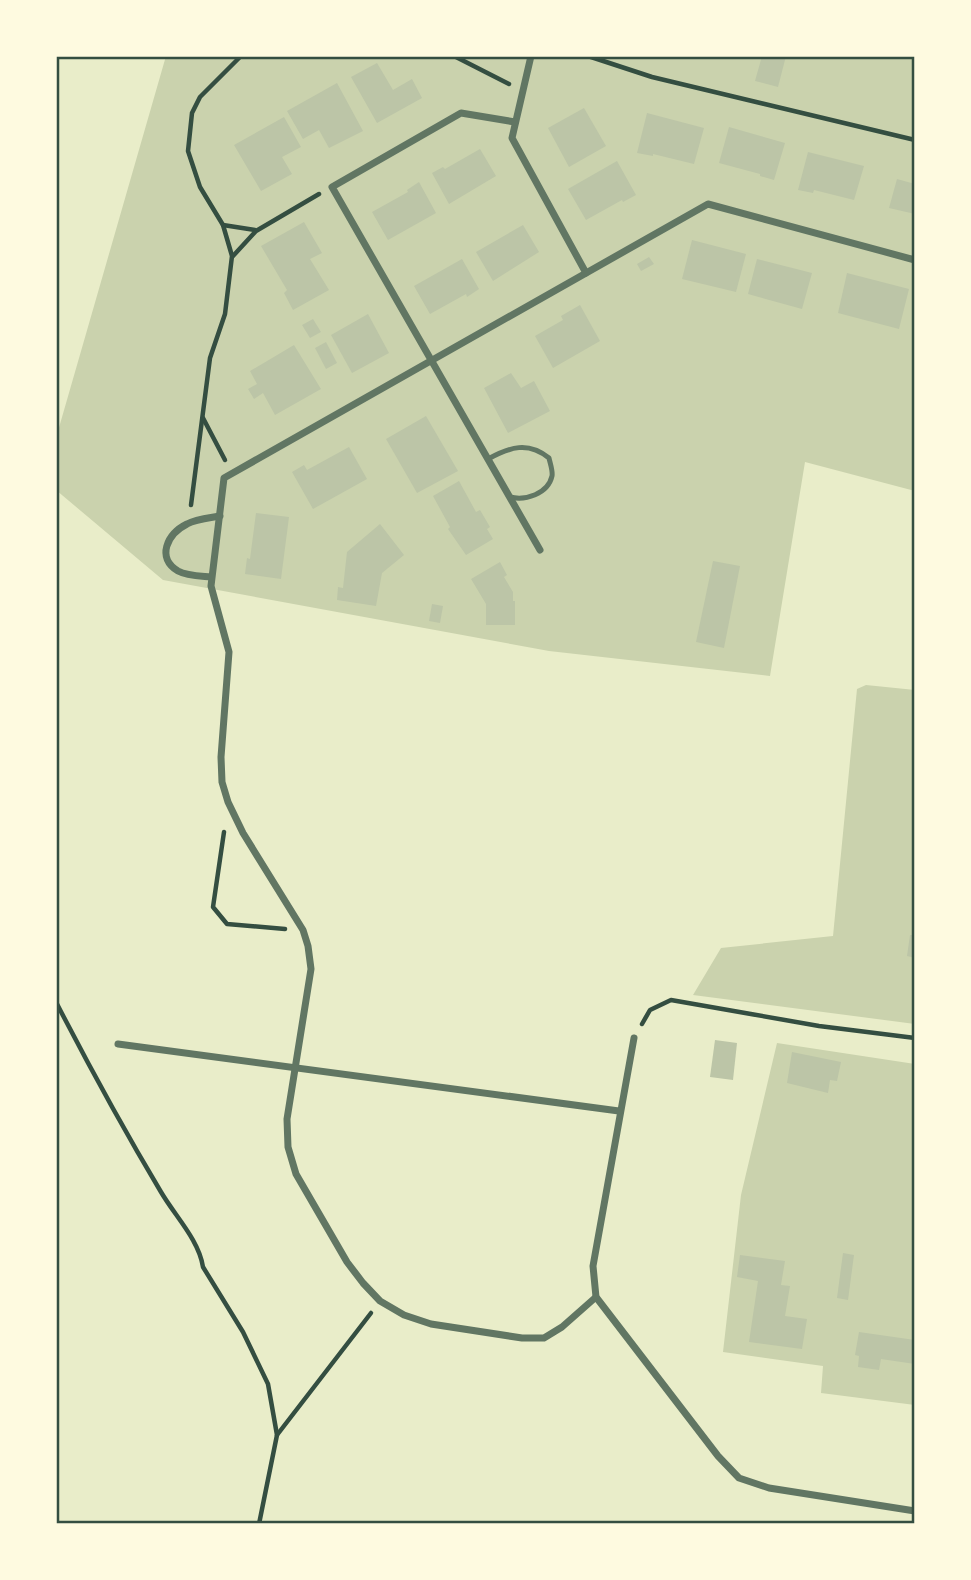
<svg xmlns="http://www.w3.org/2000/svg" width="971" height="1580" font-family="'Roboto Serif',serif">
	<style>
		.green { fill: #cad2ad }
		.building { fill: #bcc5a7 }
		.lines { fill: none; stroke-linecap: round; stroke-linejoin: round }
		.path { stroke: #344e41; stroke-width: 4.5 }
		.service { stroke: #617663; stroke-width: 5 }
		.minor { stroke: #617663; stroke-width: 7 }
		.neatline { fill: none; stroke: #344e41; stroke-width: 2.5 }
	</style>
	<rect width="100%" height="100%" fill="#e9edc9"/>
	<g class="green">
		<polygon points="166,56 915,56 915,491 805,462 770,676 549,651 163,580 56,490 56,438"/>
		<polygon points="866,685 915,690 915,1024 693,995 721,948 833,936 857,689"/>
		<polygon points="777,1043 915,1064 915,1405 821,1393 823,1366 723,1352 741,1195"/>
	</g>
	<g class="building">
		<polygon points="762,56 786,56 778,87 755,81"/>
		<polygon points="377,63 393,90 412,79 422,98 377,123 351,77"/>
		<polygon points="337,83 363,131 329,148 319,130 303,139 287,111"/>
		<polygon points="584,108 606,146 569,167 548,128"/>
		<polygon points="647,113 704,128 694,164 653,154 653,156 637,153"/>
		<polygon points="284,117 301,147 282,157 292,174 261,191 234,145"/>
		<polygon points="729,127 785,143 774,180 760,176 760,174 719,163"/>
		<polygon points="480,149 496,176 449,204 432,173 443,167 445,169"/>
		<polygon points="808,152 864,166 854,200 814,190 813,193 798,190"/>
		<polygon points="617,161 636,195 623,202 622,200 586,220 568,189"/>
		<polygon points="897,179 915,184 915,214 889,208"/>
		<polygon points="419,182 436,213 388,240 372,212 408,192 407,190"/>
		<polygon points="304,222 322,253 310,259 329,290 293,310 284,293 287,290 261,246"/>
		<polygon points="523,225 539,252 493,281 476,252"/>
		<polygon points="692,240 746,254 736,292 682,279"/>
		<polygon points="649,257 654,264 641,271 637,264"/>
		<polygon points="462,259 479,289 467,297 466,294 430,314 414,286"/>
		<polygon points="757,259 812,273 802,309 748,294"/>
		<polygon points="847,273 909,289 899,329 838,313"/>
		<polygon points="580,305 600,341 553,368 535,336 563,320 561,316"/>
		<polygon points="368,314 389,353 352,373 331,335"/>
		<polygon points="313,319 321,332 310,338 302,325"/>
		<polygon points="326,342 337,363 326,369 315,348"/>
		<polygon points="294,345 321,389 275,415 263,393 254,399 248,389 257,384 250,371"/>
		<polygon points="511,373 521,388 534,381 550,411 508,433 484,388"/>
		<polygon points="426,416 458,471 417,493 386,439"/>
		<polygon points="349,447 367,479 313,509 292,472 304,465 307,470"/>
		<polygon points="459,481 476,512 480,510 490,527 487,529 493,539 466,555 448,529 450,527 433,496"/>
		<polygon points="256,513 289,517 281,579 245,574 247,558 250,559"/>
		<polygon points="380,524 404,555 382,573 376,606 337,600 338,587 343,588 347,552"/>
		<polygon points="713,561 740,566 724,648 696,642"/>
		<polygon points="500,562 507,575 504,577 513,592 513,601 515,601 515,625 486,625 486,604 471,579"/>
		<polygon points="432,604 443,606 440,623 429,621"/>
		<polygon points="910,935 915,935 915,958 907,956"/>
		<polygon points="715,1040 737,1043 733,1080 710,1077"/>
		<polygon points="792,1052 841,1062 837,1081 830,1080 828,1093 787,1083"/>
		<polygon points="843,1253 854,1255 848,1300 837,1298"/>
		<polygon points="740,1255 785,1261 781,1285 790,1286 785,1316 807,1319 802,1349 749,1342 758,1281 737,1277"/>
		<polygon points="859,1332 915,1340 915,1364 881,1359 879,1370 858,1367 859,1356 855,1355"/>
	</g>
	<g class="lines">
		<g class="path">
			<polyline points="454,56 509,84"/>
			<polyline points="588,56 652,77 915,140"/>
			<polyline points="223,225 255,230"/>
			<polyline points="233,256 256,231 319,194"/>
			<polyline points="203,418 225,460"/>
			<polyline points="191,505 210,358 225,314 232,256 223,225 200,187 188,151 192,113 200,97 241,56"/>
			<polyline points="224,832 213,907 227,924 285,929"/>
			<path d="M56,1002C89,1066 124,1130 161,1192C175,1216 199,1240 203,1267L243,1332L268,1384L277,1435L259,1524"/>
			<polyline points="642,1024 650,1010 671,1000 819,1026 915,1038"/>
			<polyline points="277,1435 371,1313"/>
		</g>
		<path class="service" d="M488,459C510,447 528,441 549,458C550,463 553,471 552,476C548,494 525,501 510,497"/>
		<g class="minor">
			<polyline points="531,56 512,138 586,273"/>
			<polyline points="515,122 461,113 332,187 540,550"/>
			<path d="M211,577C201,576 187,576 178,571C156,558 167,534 187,524C196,519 209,518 220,516"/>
			<polyline points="634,1038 593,1266 596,1297 718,1456 739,1478 769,1488 915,1511"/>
			<polyline points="118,1044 619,1111"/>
			<polyline points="596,1297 562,1327 544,1338 522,1338 431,1324 404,1315 380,1301 363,1283 347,1262 296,1174 288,1147 287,1119 311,969 308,946 303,930 243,833 228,802 222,782 221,757 229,652 211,586 224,478 708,204 915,260"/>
		</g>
	</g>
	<rect width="971" height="1580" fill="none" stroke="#fefae0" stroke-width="116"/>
	<rect x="58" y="58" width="855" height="1464" class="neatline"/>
</svg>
